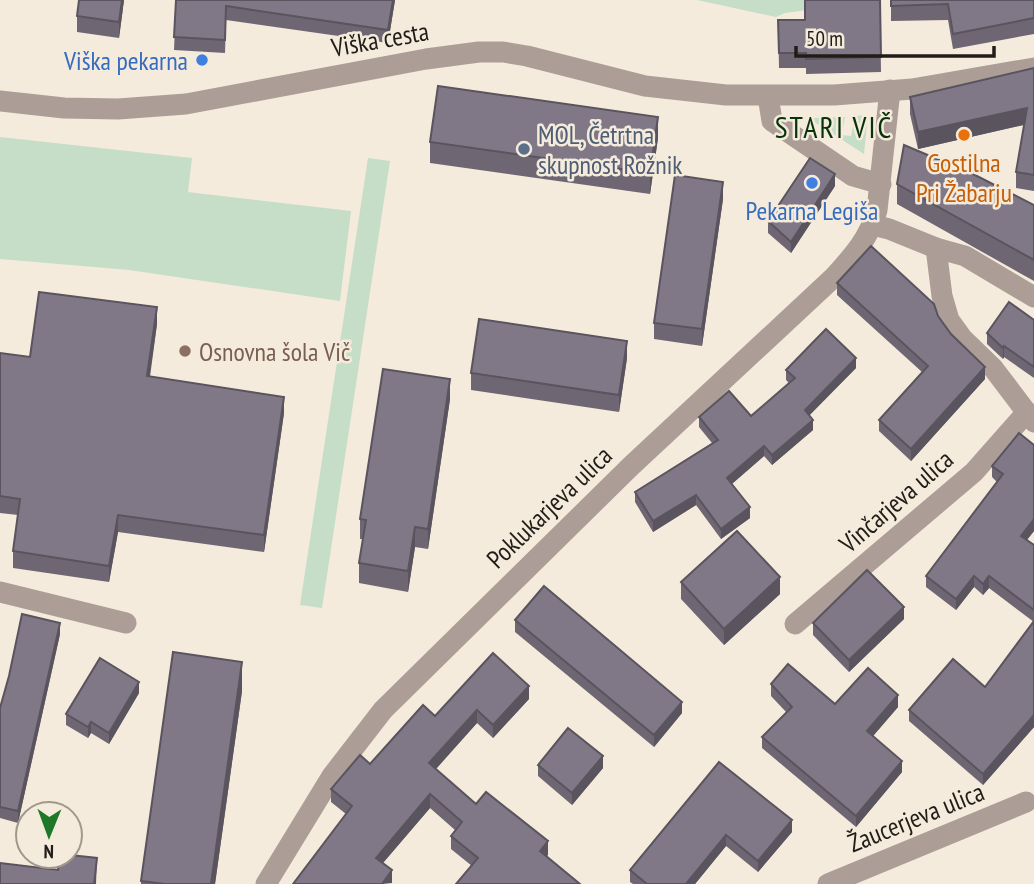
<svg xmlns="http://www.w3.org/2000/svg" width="1034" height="884" font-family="'PT Sans Narrow',sans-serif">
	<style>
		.green { fill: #c6dec7 }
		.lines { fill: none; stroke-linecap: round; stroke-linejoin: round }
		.street { stroke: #ac9e97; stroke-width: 21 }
		.wall { fill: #6e6773 }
		.shaded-wall { fill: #5a545e }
		.building { fill: #807886; stroke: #5a545e; stroke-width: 2 }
		.shop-dot { fill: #3f7fe0; stroke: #f5ebdc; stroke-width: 2.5 }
		.food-dot { fill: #e8710a; stroke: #f5ebdc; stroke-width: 2.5 }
		.service-dot { fill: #5c6f8a; stroke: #f5ebdc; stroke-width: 2.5 }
		.education-dot { fill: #8d6e63; stroke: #f5ebdc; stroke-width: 2.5 }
		.labels { text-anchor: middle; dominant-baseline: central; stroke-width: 5; stroke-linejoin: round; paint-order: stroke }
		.street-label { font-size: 26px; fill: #201c17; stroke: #f5ebdc }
		.shop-label { font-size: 26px; fill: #366cbe; stroke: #f5ebdc; text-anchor: end }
		.service-label { font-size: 26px; fill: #4e5e75; stroke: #f5ebdc; text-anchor: start }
		.food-label { font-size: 26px; fill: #c56008; stroke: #f5ebdc }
		.education-label { font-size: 26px; fill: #785e54; stroke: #f5ebdc; text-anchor: start }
		.quarter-label { font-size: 30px; letter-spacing: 2px; fill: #07330b; stroke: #f5ebdc }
	</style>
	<rect width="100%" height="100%" fill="#f5ebdc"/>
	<g class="green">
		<polygon points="697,0 883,0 785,13 776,17"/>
		<polygon points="868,115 864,154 811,120 812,118 845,117 842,135 851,136 855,116"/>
		<polygon points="0,137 192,158 188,192 351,211 340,301 129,270 0,259"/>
		<polygon points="368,158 390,161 322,608 300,605"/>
	</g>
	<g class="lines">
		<g class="street">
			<polyline points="768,96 772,121 853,176 881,184"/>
			<polyline points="0,101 64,108 118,109 186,104 426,59 479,52 503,52 527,56 645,86 726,95 834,95 912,89 1034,68"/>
			<polyline points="873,225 889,229 936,248 965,256 1034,297"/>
			<polyline points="936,248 942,296 949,320 962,338 993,368 1034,422"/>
			<polyline points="0,592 126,623"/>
			<polyline points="795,624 974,472 1027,412"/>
			<path d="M266,884L332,776L383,710L631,466L834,277C853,256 870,237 877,210L890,90"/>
			<polyline points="828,884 1026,802"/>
		</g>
	</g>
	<g class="wall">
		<polygon points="124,0 119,38 77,32 77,16"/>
		<polygon points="176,0 395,0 388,43 226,20 225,53 174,50"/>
		<polygon points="880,0 881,72 806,74 806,68 779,68 778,20 805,20"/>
		<polygon points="891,0 1034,0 1034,34 953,49 948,20 891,21"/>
		<polygon points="1034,68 1034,191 1016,188 1016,172 1024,125 918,149 910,114 910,97"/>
		<polygon points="658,138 650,194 430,163 430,142"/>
		<polygon points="897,184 1034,205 1034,281 897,204"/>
		<polygon points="835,186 791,253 768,233 768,221"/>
		<polygon points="723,199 702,346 654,339 654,323"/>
		<polygon points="837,283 938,316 985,379 911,461 879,431 879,420 922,372 837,295"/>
		<polygon points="1034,320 1034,378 1004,357 1003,359 987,344 987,333"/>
		<polygon points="157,324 150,377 284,413 264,552 118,532 109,582 13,568 13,551 18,515 0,513 0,353 30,357"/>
		<polygon points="627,358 619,412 471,390 471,373"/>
		<polygon points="856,368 809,415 813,430 772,465 764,456 732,484 750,518 721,539 696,505 653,532 635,502 635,492 712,443 699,427 699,417 751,416 789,383 786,380 786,370"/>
		<polygon points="450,399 428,549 415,547 408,592 359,583 359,563 363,539 360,539 360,519"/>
		<polygon points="1034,445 1034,531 1027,540 1034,545 1034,727 983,785 909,721 909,710 985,687 1034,622 989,588 983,595 974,587 956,610 926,587 926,576 997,482 992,477 992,466"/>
		<polygon points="681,582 780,594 724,645 681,599"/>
		<polygon points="904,619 849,672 813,635 813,623"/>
		<polygon points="515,620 682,713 654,747 515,632"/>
		<polygon points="60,634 18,823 0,818 0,708 9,676"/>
		<polygon points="771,684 835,704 898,707 873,736 902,772 856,827 762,748 762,737 787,713 771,696"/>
		<polygon points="242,691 215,884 141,884 141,881"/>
		<polygon points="139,693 109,744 91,733 88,738 66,725 66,714"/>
		<polygon points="529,699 493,738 477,723 435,769 476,804 548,855 472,866 451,849 451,836 455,830 430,808 383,863 392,883 346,814 331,802 331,789 370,764 435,716"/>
		<polygon points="719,762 792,832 758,872 726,846 695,884 633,884 630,882 630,870"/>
		<polygon points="538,765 603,768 572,805 538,776"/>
	</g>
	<g class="shaded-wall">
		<polygon points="122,0 124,0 119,38 119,22"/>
		<polygon points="393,0 395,0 388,43 388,30"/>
		<polygon points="1027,108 1027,124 918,149 918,132"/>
		<polygon points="658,117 658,138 650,194 650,173"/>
		<polygon points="835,174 835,186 791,253 791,242"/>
		<polygon points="723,182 723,199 702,346 702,329"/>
		<polygon points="157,307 157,324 147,393 147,376"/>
		<polygon points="627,341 627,358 619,412 619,395"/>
		<polygon points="1004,346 1004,357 1003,359 1003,348"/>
		<polygon points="856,358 856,368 805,420 805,410"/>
		<polygon points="985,367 985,379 911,461 911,449"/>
		<polygon points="450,379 450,399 428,549 428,529"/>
		<polygon points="284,397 284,413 264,552 264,535"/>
		<polygon points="813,420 813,430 772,465 772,455"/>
		<polygon points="764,446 764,456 727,488 727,478"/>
		<polygon points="696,495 696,505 653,532 653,521"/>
		<polygon points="750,507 750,518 721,539 721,529"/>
		<polygon points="118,515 118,532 109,582 109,566"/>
		<polygon points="1034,519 1034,531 1021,547 1021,536"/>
		<polygon points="415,527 415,547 408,592 408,571"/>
		<polygon points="974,576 974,587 956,610 956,599"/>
		<polygon points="989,576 989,588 983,595 983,584"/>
		<polygon points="780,577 780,594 724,645 724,629"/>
		<polygon points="904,607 904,619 849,672 849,660"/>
		<polygon points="60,623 60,634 18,823 18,811"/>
		<polygon points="242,662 242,691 215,884 211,884"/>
		<polygon points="139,682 139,693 109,744 109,733"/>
		<polygon points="529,686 529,699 493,738 493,725"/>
		<polygon points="898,695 898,707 867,743 867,731"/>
		<polygon points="682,702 682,713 654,747 654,735"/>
		<polygon points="477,710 477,723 429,777 429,763"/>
		<polygon points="1034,715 1034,727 983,785 983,774"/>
		<polygon points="91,722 91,733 88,738 88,727"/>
		<polygon points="603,756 603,768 572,805 572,793"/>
		<polygon points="902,761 902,772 856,827 856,816"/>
		<polygon points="430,794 430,808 376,871 376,858"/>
		<polygon points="792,820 792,832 758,872 758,861"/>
		<polygon points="726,835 726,846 695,884 686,884"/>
		<polygon points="548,841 548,855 540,865 540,851"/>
		<polygon points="97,858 96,884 94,884"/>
		<polygon points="392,870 392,883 382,884"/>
	</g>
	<g class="building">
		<polygon points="79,0 122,0 119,22 77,16"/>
		<polygon points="176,0 393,0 388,30 226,6 225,40 174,37"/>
		<polygon points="805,0 880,0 881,57 806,59 806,53 779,53 778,20 805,20"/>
		<polygon points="891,0 1034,0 1034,18 953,34 948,4 891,6"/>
		<polygon points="1034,68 1034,175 1016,172 1027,108 918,132 910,97"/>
		<polygon points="438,86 658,117 650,173 430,142"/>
		<polygon points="904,145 975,175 1034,205 1034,260 897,184"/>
		<polygon points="810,158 835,174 791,242 768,221"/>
		<polygon points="675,175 723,182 702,329 654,323"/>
		<polygon points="871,246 934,304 938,316 951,334 985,367 911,449 879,420 928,366 837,283"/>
		<polygon points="39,292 157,307 147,376 284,397 264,535 118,515 109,566 13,551 20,499 0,496 0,353 30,357"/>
		<polygon points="1009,302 1034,320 1034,367 1004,346 1003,348 987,333"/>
		<polygon points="479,319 627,341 619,395 471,373"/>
		<polygon points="826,329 856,358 805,410 813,420 772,455 764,446 727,478 750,507 721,529 696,495 653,521 635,492 718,440 699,417 729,391 751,416 795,378 786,370"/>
		<polygon points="383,369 450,379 428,529 415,527 408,571 359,563 366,520 360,519"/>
		<polygon points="1019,433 1034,445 1034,519 1021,536 1034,545 1034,610 989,576 983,584 974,576 956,599 926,576 1003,474 992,466"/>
		<polygon points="737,531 780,577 724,629 681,582"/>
		<polygon points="867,570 904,607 849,660 813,623"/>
		<polygon points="544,586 682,702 654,735 515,620"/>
		<polygon points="22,614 60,623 18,811 0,807 0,708 9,676"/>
		<polygon points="1034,621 1034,715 983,774 909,710 953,659 985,687"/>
		<polygon points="173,652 242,662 211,884 165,884 141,881"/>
		<polygon points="493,653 529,686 493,725 477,710 429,763 476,804 486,792 548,841 540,851 580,884 456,884 478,858 451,836 462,822 430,794 376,858 392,870 382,884 293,884 352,806 331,789 360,755 370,764 423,705 435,716"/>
		<polygon points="100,658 139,682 109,733 91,722 88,727 66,714"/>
		<polygon points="788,664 835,704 868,668 898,695 867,731 902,761 856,816 762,737 792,707 771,684"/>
		<polygon points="568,728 603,756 572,793 538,765"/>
		<polygon points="719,762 792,820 758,861 726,835 686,884 647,884 630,870"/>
		<polygon points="70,855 97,858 94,884 0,884 0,863 58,870 60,856 70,856"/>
	</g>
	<g class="shop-dot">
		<circle cx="202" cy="60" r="7"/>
		<circle cx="812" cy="183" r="7"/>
	</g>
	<circle class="food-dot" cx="964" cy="135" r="7"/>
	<circle class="service-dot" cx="524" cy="149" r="7"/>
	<circle class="education-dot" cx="185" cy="351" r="7"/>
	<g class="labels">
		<g class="street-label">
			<text transform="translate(380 39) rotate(-10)">Viška cesta</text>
			<text transform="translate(896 501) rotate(-41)">Vinčarjeva ulica</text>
			<text transform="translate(549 507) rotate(-44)">Poklukarjeva ulica</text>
			<text transform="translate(916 817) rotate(-22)">Žaucerjeva ulica</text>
		</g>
		<g class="shop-label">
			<text x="188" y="60">Viška pekarna</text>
			<text x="812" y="210" text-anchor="middle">Pekarna Legiša</text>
		</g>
		<g class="service-label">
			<text x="538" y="134">MOL, Četrtna<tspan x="538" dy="30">skupnost Rožnik</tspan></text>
		</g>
		<g class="food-label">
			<text x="964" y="162">Gostilna<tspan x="964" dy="30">Pri Žabarju</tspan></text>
		</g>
		<g class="education-label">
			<text x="199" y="351">Osnovna šola Vič</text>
		</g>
		<g class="quarter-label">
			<text x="834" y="126">STARI VIČ</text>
		</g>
	</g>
	<g transform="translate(49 835) rotate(181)"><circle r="33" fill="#f5ebdc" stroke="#a0988d" stroke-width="2"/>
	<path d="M0-5L12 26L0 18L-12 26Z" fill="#1e7827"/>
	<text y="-10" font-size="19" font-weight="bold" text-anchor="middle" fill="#201c17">N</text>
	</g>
	<path d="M796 46v10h198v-10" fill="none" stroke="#201c17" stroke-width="3.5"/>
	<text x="806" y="46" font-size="21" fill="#201c17" stroke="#f5ebdc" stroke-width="5" paint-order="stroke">50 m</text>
</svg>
